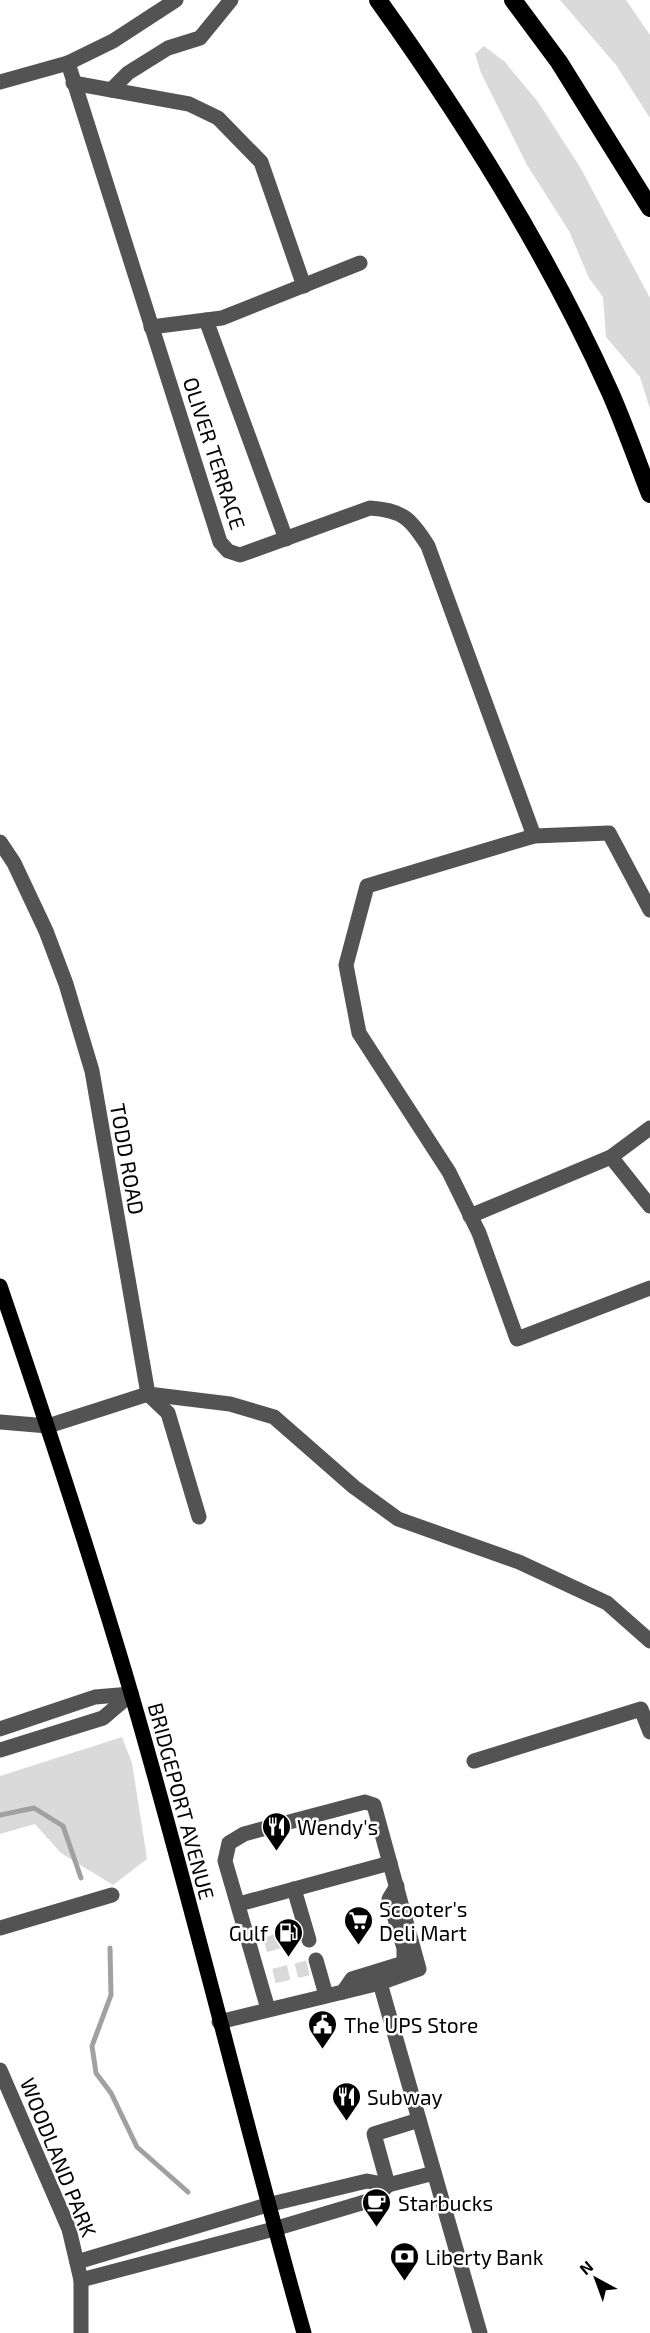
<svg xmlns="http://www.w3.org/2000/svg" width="650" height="2333" font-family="'Exo 2',sans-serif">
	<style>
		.green { fill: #dadada }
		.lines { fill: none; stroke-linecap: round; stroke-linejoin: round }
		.stream { stroke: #a1a1a1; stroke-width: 5 }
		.minor-tunnel { stroke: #d9d9d9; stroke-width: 15; stroke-dasharray: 15 8; stroke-linecap: butt }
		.minor { stroke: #535353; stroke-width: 15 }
		.major { stroke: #000; stroke-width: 15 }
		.highway { stroke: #000; stroke-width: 18 }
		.labels { text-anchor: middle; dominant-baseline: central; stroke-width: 5; stroke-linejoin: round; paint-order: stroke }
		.street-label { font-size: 21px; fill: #000; stroke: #fff }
		.poi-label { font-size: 21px; fill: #000; stroke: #fff; text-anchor: start }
	</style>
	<rect width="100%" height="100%" fill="#fff"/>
	<g class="green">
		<polygon points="560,0 626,0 650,35 650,118 616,65"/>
		<polygon points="484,46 505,62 538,102 580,167 650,298 650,409 640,377 606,337 603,297 589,278 569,231 527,165 481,73 475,54"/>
		<polygon points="122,1737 132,1763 147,1859 113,1885 61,1853 35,1824 0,1834 0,1776"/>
	</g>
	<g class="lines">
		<g class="stream">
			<polyline points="0,1815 34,1808 63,1826 81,1878"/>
			<polyline points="110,1948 111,1995 92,2046 96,2073 111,2093 137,2147 188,2192"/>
		</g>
		<g class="minor-tunnel">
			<polyline points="265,1945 299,1935"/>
			<polyline points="274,1976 308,1968"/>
		</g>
		<g class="minor">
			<path d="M68,63L220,542L228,551L240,555L370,508C403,510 411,519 428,546L534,836"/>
			<polyline points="0,82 68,63 113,41 176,0"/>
			<polyline points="73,83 189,104 218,118 261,162 304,286"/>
			<polyline points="111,90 128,73 168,48 200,38 231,0"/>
			<polyline points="206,320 286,539"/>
			<polyline points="151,327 222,318 360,263"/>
			<polyline points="0,842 14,863 46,931 66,984 92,1071 148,1394 48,1426 0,1422"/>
			<polyline points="650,910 609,833 534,836 367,886 346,965 359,1033 449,1172 479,1233 517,1339 650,1288"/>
			<polyline points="611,1157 650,1128"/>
			<polyline points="470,1216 611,1157 650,1206"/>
			<polyline points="148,1394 230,1404 274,1417 354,1487 398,1519 519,1562 607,1603 650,1641"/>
			<polyline points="148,1394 168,1413 199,1517"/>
			<polyline points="0,1729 95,1697 131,1694"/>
			<polyline points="0,1750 103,1718 131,1694"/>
			<polyline points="474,1761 641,1709 650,1732"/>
			<polyline points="294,1889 309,1940"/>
			<polyline points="239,1904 390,1863"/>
			<polyline points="0,1928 112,1895"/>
			<polyline points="316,1960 326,1995"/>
			<polyline points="380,1983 480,2333"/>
			<polyline points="343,1992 352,1979 404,1963 404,1948 389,1899 397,1886"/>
			<polyline points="219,2022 380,1983 419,1969 374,1805 365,1802 244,1834 229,1843 225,1861 268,2009"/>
			<polyline points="0,2070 69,2229 81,2280 81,2333"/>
			<polyline points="388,2185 374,2134 419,2120"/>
			<polyline points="77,2262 267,2205 367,2181 388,2185 434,2173"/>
			<polyline points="81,2280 274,2229 375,2199 388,2185"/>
		</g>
		<path class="major" d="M0,1286C46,1421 91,1556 131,1693C193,1905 244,2121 304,2333"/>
		<g class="highway">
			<path d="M378,0C466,123 548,254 610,392C625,426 637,461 650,494"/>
			<polyline points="513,0 559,62 650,208"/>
		</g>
	</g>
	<defs>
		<symbol id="restaurant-pin" viewBox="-11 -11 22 30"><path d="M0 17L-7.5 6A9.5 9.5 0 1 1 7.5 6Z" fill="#000" stroke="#fff"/><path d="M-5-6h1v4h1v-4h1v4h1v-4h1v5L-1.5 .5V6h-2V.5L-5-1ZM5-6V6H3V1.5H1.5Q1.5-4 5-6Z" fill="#fff"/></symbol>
		<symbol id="supermarket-pin" viewBox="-11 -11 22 30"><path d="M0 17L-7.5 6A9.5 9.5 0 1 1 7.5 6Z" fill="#000" stroke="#fff"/><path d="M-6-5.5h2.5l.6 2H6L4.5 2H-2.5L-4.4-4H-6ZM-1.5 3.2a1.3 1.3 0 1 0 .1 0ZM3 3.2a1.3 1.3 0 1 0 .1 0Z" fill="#fff"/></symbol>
		<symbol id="fuel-pin" viewBox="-11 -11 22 30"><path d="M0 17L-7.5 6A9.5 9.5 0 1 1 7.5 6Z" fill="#000" stroke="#fff"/><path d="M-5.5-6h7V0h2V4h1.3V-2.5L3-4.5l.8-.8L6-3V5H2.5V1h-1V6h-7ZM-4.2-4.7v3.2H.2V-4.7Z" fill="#fff"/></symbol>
		<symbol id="civic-pin" viewBox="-11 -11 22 30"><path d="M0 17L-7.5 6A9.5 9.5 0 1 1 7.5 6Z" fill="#000" stroke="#fff"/><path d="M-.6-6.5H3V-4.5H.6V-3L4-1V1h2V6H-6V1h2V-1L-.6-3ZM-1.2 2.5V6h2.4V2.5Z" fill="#fff"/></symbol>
		<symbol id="cafe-pin" viewBox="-11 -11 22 30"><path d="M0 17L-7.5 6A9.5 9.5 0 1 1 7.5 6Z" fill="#000" stroke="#fff"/><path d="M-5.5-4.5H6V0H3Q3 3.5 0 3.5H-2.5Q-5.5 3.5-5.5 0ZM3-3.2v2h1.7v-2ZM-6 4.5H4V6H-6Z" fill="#fff"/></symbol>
		<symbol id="bank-pin" viewBox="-11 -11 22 30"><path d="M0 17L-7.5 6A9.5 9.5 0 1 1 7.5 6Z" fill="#000" stroke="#fff"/><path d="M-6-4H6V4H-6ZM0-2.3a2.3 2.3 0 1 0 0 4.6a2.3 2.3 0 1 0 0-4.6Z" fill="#fff"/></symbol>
	</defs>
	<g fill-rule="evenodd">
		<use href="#restaurant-pin" x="260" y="1810" width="33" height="45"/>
		<use href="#supermarket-pin" x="342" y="1904" width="33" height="45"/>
		<use href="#fuel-pin" x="272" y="1916" width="33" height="45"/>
		<use href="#civic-pin" x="306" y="2008" width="33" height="45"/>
		<use href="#restaurant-pin" x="330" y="2080" width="33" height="45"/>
		<use href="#cafe-pin" x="360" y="2186" width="33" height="45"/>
		<use href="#bank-pin" x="388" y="2240" width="33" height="45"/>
	</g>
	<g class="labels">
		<g class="street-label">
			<text transform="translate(215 453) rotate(72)">OLIVER TERRACE</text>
			<text transform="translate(128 1159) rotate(80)">TODD ROAD</text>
			<text transform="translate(182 1801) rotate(75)">BRIDGEPORT AVENUE</text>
			<text transform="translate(59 2157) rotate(68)">WOODLAND PARK</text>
		</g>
		<g class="poi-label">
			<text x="297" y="1826">Wendy's</text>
			<text x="379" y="1908">Scooter's<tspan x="379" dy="24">Deli Mart</tspan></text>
			<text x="268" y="1932" text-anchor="end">Gulf</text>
			<text x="344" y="2024">The UPS Store</text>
			<text x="367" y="2096">Subway</text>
			<text x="398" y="2202">Starbucks</text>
			<text x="425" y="2256">Liberty Bank</text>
		</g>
	</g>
	<g transform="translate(596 2279) rotate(319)" stroke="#ffffff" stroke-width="4.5" paint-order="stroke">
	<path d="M0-4.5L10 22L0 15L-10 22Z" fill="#000000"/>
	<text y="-9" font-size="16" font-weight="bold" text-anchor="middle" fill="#000000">N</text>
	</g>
</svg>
